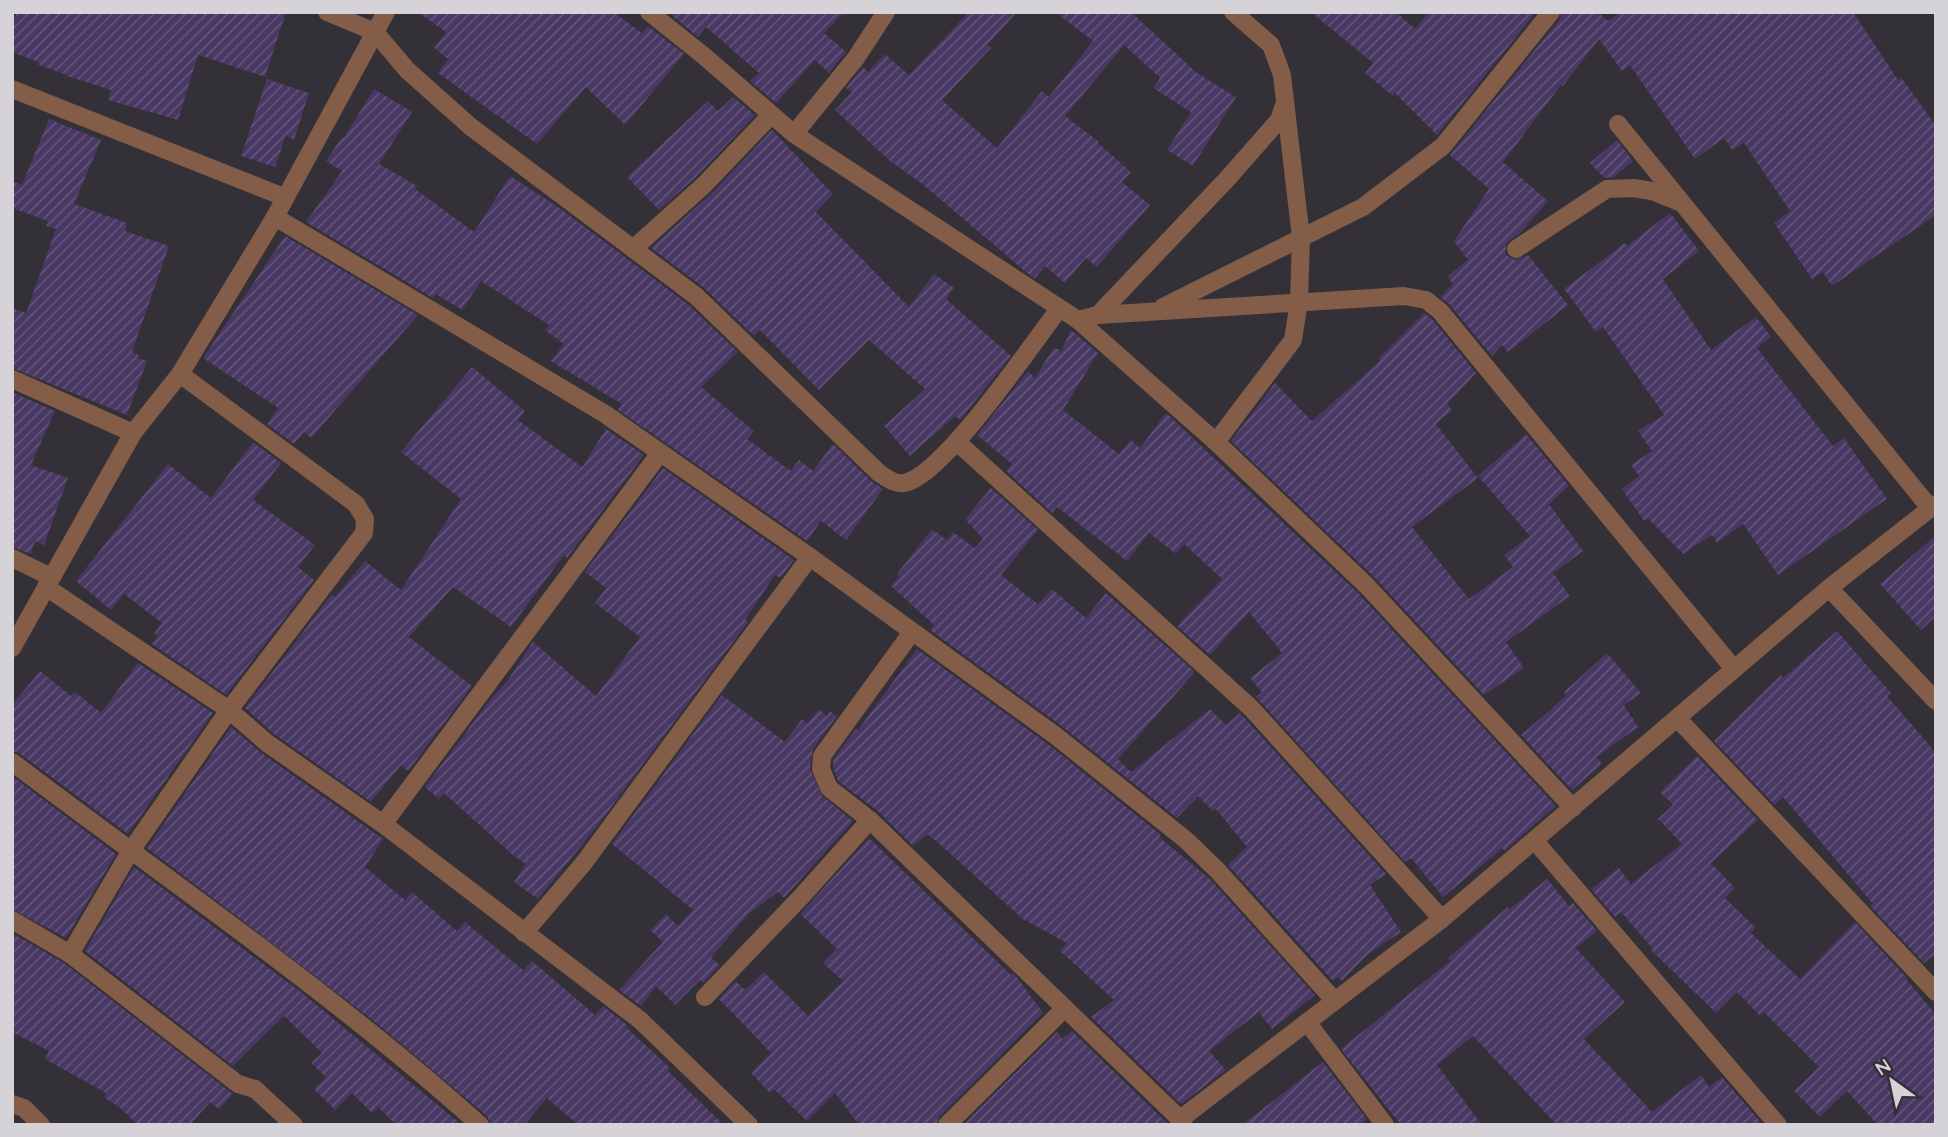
<svg xmlns="http://www.w3.org/2000/svg" width="1948" height="1137" font-family="Quicksand,sans-serif">
	<style>
		.building { fill: url(#building-hatch) }
		.lines { fill: none; stroke-linecap: round; stroke-linejoin: round }
		.minor { stroke: #835d47; stroke-width: 18 }
	</style>
	<defs>
		<pattern id="building-hatch" width="6" height="6" patternUnits="userSpaceOnUse" patternTransform="scale(1.75)"><rect width="6" height="6" fill="#493864"/><path d="M-1 1l2-2M0 6l6-6M5 7l2-2" fill="none" stroke="#625479"/></pattern>
	</defs>
	<rect width="100%" height="100%" fill="#333037"/>
	<g class="building">
		<polygon points="17,12 286,12 265,77 198,55 178,120 108,100 111,90 67,76 67,75 37,64 38,62 12,52 12,25"/>
		<polygon points="418,12 613,12 642,33 648,26 684,54 625,125 586,87 537,144 438,73 448,59 434,48 446,32"/>
		<polygon points="668,12 844,12 824,33 846,52 829,73 815,60 776,103 750,81 759,73 706,27 698,37"/>
		<polygon points="969,12 1017,12 987,45 991,48 942,100 997,148 1042,91 1049,97 1093,41 1055,12 1131,12 1197,73 1236,97 1193,166 1167,150 1191,112 1153,88 1160,78 1124,45 1065,116 1099,142 1098,143 1131,172 1122,182 1150,205 1097,267 1086,258 1065,283 1045,266 1035,278 1032,277 921,183 890,161 835,110 852,92 846,88 863,67 868,72 885,54 909,75"/>
		<polygon points="1311,12 1396,12 1415,29 1429,12 1536,12 1437,135 1395,93 1393,96 1365,73 1373,63"/>
		<polygon points="1562,12 1598,12 1608,21 1621,12 1853,12 1898,80 1901,77 1936,126 1936,215 1832,286 1823,272 1812,279 1774,223 1790,211 1744,143 1732,150 1724,138 1695,159 1630,65 1622,71 1599,39 1563,86 1561,85 1503,162 1548,201 1520,233 1506,243 1506,255 1516,260 1528,255 1568,305 1508,352 1502,345 1492,356 1449,304 1440,297 1453,284 1447,276 1468,260 1454,241 1489,189 1450,155 1560,19"/>
		<polygon points="267,79 309,93 294,140 286,135 275,167 241,156"/>
		<polygon points="374,89 412,112 379,164 417,186 415,189 474,232 510,176 558,207 689,305 738,352 701,387 754,431 747,439 791,471 799,460 813,471 833,444 871,481 883,489 846,540 821,521 807,541 618,410 622,404 551,361 564,344 545,330 549,325 481,281 462,310 436,294 433,298 306,222 342,171 326,161 342,137 344,138"/>
		<polygon points="733,97 755,115 696,177 659,210 627,177 708,101 718,111"/>
		<polygon points="49,119 101,140 74,204 127,223 125,231 169,246 132,352 139,355 137,358 147,361 127,415 12,368 12,308 26,313 56,229 46,226 48,221 12,208 12,181 22,185"/>
		<polygon points="772,130 833,194 816,212 909,307 934,274 954,288 946,299 1011,356 960,420 955,416 910,456 884,426 925,389 869,340 819,390 760,330 754,336 703,287 651,248 712,193"/>
		<polygon points="1617,140 1633,161 1614,177 1604,178 1590,163"/>
		<polygon points="1670,213 1699,251 1663,279 1711,350 1756,317 1771,337 1757,348 1833,446 1844,438 1887,499 1778,575 1743,524 1717,543 1712,535 1683,554 1648,518 1644,521 1622,489 1639,476 1631,465 1652,451 1638,431 1664,415 1603,327 1596,332 1564,289 1625,243 1627,246"/>
		<polygon points="285,236 418,315 311,438 304,432 294,444 267,424 278,408 203,358"/>
		<polygon points="1424,313 1432,319 1476,373 1447,404 1452,410 1436,424 1478,478 1412,527 1469,599 1513,567 1504,555 1530,536 1478,476 1526,434 1569,486 1549,504 1583,551 1553,573 1570,596 1506,642 1524,668 1484,695 1375,578 1231,441 1275,383 1312,421 1380,361 1378,359"/>
		<polygon points="1071,330 1098,353 1063,410 1119,454 1131,440 1140,448 1166,413 1359,594 1556,806 1504,851 1503,848 1443,897 1411,858 1405,862 1256,697 1262,692 1250,678 1282,653 1249,612 1210,655 1177,626 1222,579 1184,544 1176,554 1149,533 1127,561 1057,507 1052,513 1006,471 1012,464 977,435 1028,371 1035,378 1054,347 1061,351"/>
		<polygon points="472,367 525,411 518,420 582,467 606,429 644,455 567,558 564,555 511,627 453,587 409,637 472,686 408,771 401,765 371,802 274,734 245,708 332,594 335,597 365,561 401,590 461,499 401,452"/>
		<polygon points="12,392 55,411 31,465 68,478 44,545 35,541 31,554 12,547"/>
		<polygon points="253,442 281,463 253,500 315,545 298,567 314,580 226,695 152,644 158,636 154,633 162,623 124,594 111,610 76,581 168,464 211,498"/>
		<polygon points="663,468 794,560 780,578 775,575 745,620 748,622 595,829 538,899 514,882 526,864 514,856 444,793 439,799 425,787 490,700 508,680 533,642 596,696 640,637 595,603 606,588 585,572"/>
		<polygon points="991,488 1038,530 1001,575 1038,604 1052,589 1086,618 1106,593 1195,672 1118,759 1131,772 1210,709 1226,725 1240,713 1386,874 1370,885 1401,932 1368,954 1342,981 1338,977 1333,981 1228,865 1247,847 1216,809 1213,811 1198,796 1177,818 1063,727 930,630 934,625 891,586 899,576 897,574 932,529 947,540 953,532 975,548 983,539 965,519"/>
		<polygon points="1936,535 1936,616 1921,630 1880,584"/>
		<polygon points="1837,631 1891,693 1887,696 1936,753 1936,953 1924,963 1870,906 1873,904 1783,797 1775,805 1714,741 1781,675 1783,678"/>
		<polygon points="917,649 1049,745 1161,835 1159,837 1211,880 1315,995 1272,1029 1259,1012 1209,1051 1226,1070 1181,1104 1091,1017 1114,1000 1060,951 1067,943 1023,919 928,834 913,846 878,811 838,781 833,767 833,760 856,729 858,730"/>
		<polygon points="1607,653 1641,693 1624,705 1638,727 1596,757 1602,764 1572,790 1521,735 1566,696 1564,692"/>
		<polygon points="138,663 213,713 128,834 19,753 12,751 12,705 40,671 71,696 75,692 101,713"/>
		<polygon points="722,695 785,742 802,719 808,723 819,709 827,716 830,711 837,716 813,749 810,769 822,796 853,821 784,898 778,892 748,914 711,958 720,965 703,983 700,980 675,1005 656,986 641,1006 619,990 663,942 650,930 666,914 678,926 693,910 612,844"/>
		<polygon points="231,727 260,752 383,839 365,867 405,900 412,892 457,931 465,922 523,970 532,961 595,1015 603,1006 627,1025 626,1027 670,1068 668,1071 724,1125 578,1125 547,1098 524,1125 491,1125 487,1116 374,1021 147,848"/>
		<polygon points="1697,756 1758,820 1711,863 1735,888 1725,898 1756,928 1751,933 1800,979 1855,922 1907,978 1906,979 1936,1015 1936,1125 1878,1125 1847,1091 1820,1117 1794,1091 1819,1067 1764,1012 1760,1016 1737,992 1716,1013 1651,950 1653,949 1621,912 1615,917 1591,889 1619,868 1631,884 1682,844 1658,819 1673,805 1660,792"/>
		<polygon points="12,776 116,854 66,938 12,909"/>
		<polygon points="869,838 1011,975 1013,973 1019,980 1043,1013 939,1117 936,1125 859,1125 835,1093 807,1121 774,1089 770,1093 751,1073 771,1053 719,999 736,981 745,990 764,972 808,1016 843,981 823,963 837,949 800,914"/>
		<polygon points="134,867 302,993 462,1125 396,1125 378,1107 372,1113 352,1093 335,1110 314,1089 326,1077 311,1063 322,1053 284,1016 233,1066 85,951"/>
		<polygon points="1547,879 1569,906 1573,903 1597,931 1576,948 1625,1002 1584,1039 1652,1112 1701,1075 1709,1087 1722,1077 1763,1125 1557,1125 1473,1036 1437,1065 1482,1125 1401,1125 1341,1049 1450,961 1448,958 1508,907 1510,909"/>
		<polygon points="12,933 64,963 233,1094 219,1109 210,1102 190,1125 138,1125 119,1107 104,1097 106,1093 45,1059 49,1051 12,1032"/>
		<polygon points="1072,1031 1167,1123 1165,1125 963,1125 1057,1032 1062,1039"/>
		<polygon points="1323,1062 1367,1119 1360,1125 1242,1125"/>
	</g>
	<g class="lines">
		<g class="minor">
			<path d="M327,12L375,32L407,70L471,127L696,296L879,473C888,479 897,486 908,482C948,468 1030,347 1059,309"/>
			<polyline points="649,12 704,56 794,134 1078,320 1216,442 1367,586 1573,808"/>
			<polyline points="12,89 284,197"/>
			<polyline points="1618,124 1930,508"/>
			<polyline points="794,134 856,58 886,12"/>
			<polyline points="275,217 605,414 810,557 1056,736 1186,840 1217,870 1335,1001"/>
			<polyline points="633,249 704,185 771,115"/>
			<polyline points="1516,249 1607,189 1633,188 1652,191 1679,202"/>
			<polyline points="1163,307 1363,207 1443,146 1551,12"/>
			<polyline points="1098,315 1228,178 1279,120 1284,105"/>
			<polyline points="1078,320 1098,315 1404,296 1426,300 1440,311 1734,669"/>
			<polyline points="12,379 133,433"/>
			<polyline points="957,442 1251,708 1442,919"/>
			<polyline points="1216,442 1293,340 1299,301 1301,238 1282,75 1271,45 1233,12"/>
			<polyline points="12,558 51,577"/>
			<polyline points="46,587 229,710 267,743 383,824 594,985 640,1020 749,1125"/>
			<polyline points="1829,588 1936,701"/>
			<polyline points="912,632 822,756 821,769 829,788 870,820 906,855 1182,1121"/>
			<polyline points="12,648 133,433 180,374 275,217 386,12"/>
			<polyline points="1677,718 1936,992"/>
			<path d="M12,762C169,881 333,993 480,1125"/>
			<polyline points="383,824 660,453"/>
			<polyline points="1535,841 1778,1125"/>
			<polyline points="12,920 70,954 238,1084 255,1089 294,1125"/>
			<polyline points="524,933 583,864 810,557"/>
			<polyline points="70,954 130,852 229,710 364,533 365,519 356,504 180,374"/>
			<polyline points="705,997 801,897 870,820"/>
			<polyline points="1307,1022 1385,1125"/>
			<polyline points="12,1104 24,1108 41,1125"/>
			<polyline points="947,1125 1065,1008"/>
			<polyline points="1179,1125 1187,1114 1442,919 1829,588 1936,504"/>
		</g>
	</g>
	<rect width="1948" height="1137" fill="none" stroke="#d5d3d7" stroke-width="28"/>
	<g transform="translate(1892 1081) rotate(327)" stroke="#333037" stroke-width="5" paint-order="stroke">
	<path d="M0-5L12 26L0 18L-12 26Z" fill="#d5d3d7"/>
	<text y="-10" font-size="19" font-weight="bold" text-anchor="middle" fill="#d5d3d7">N</text>
	</g>
</svg>
